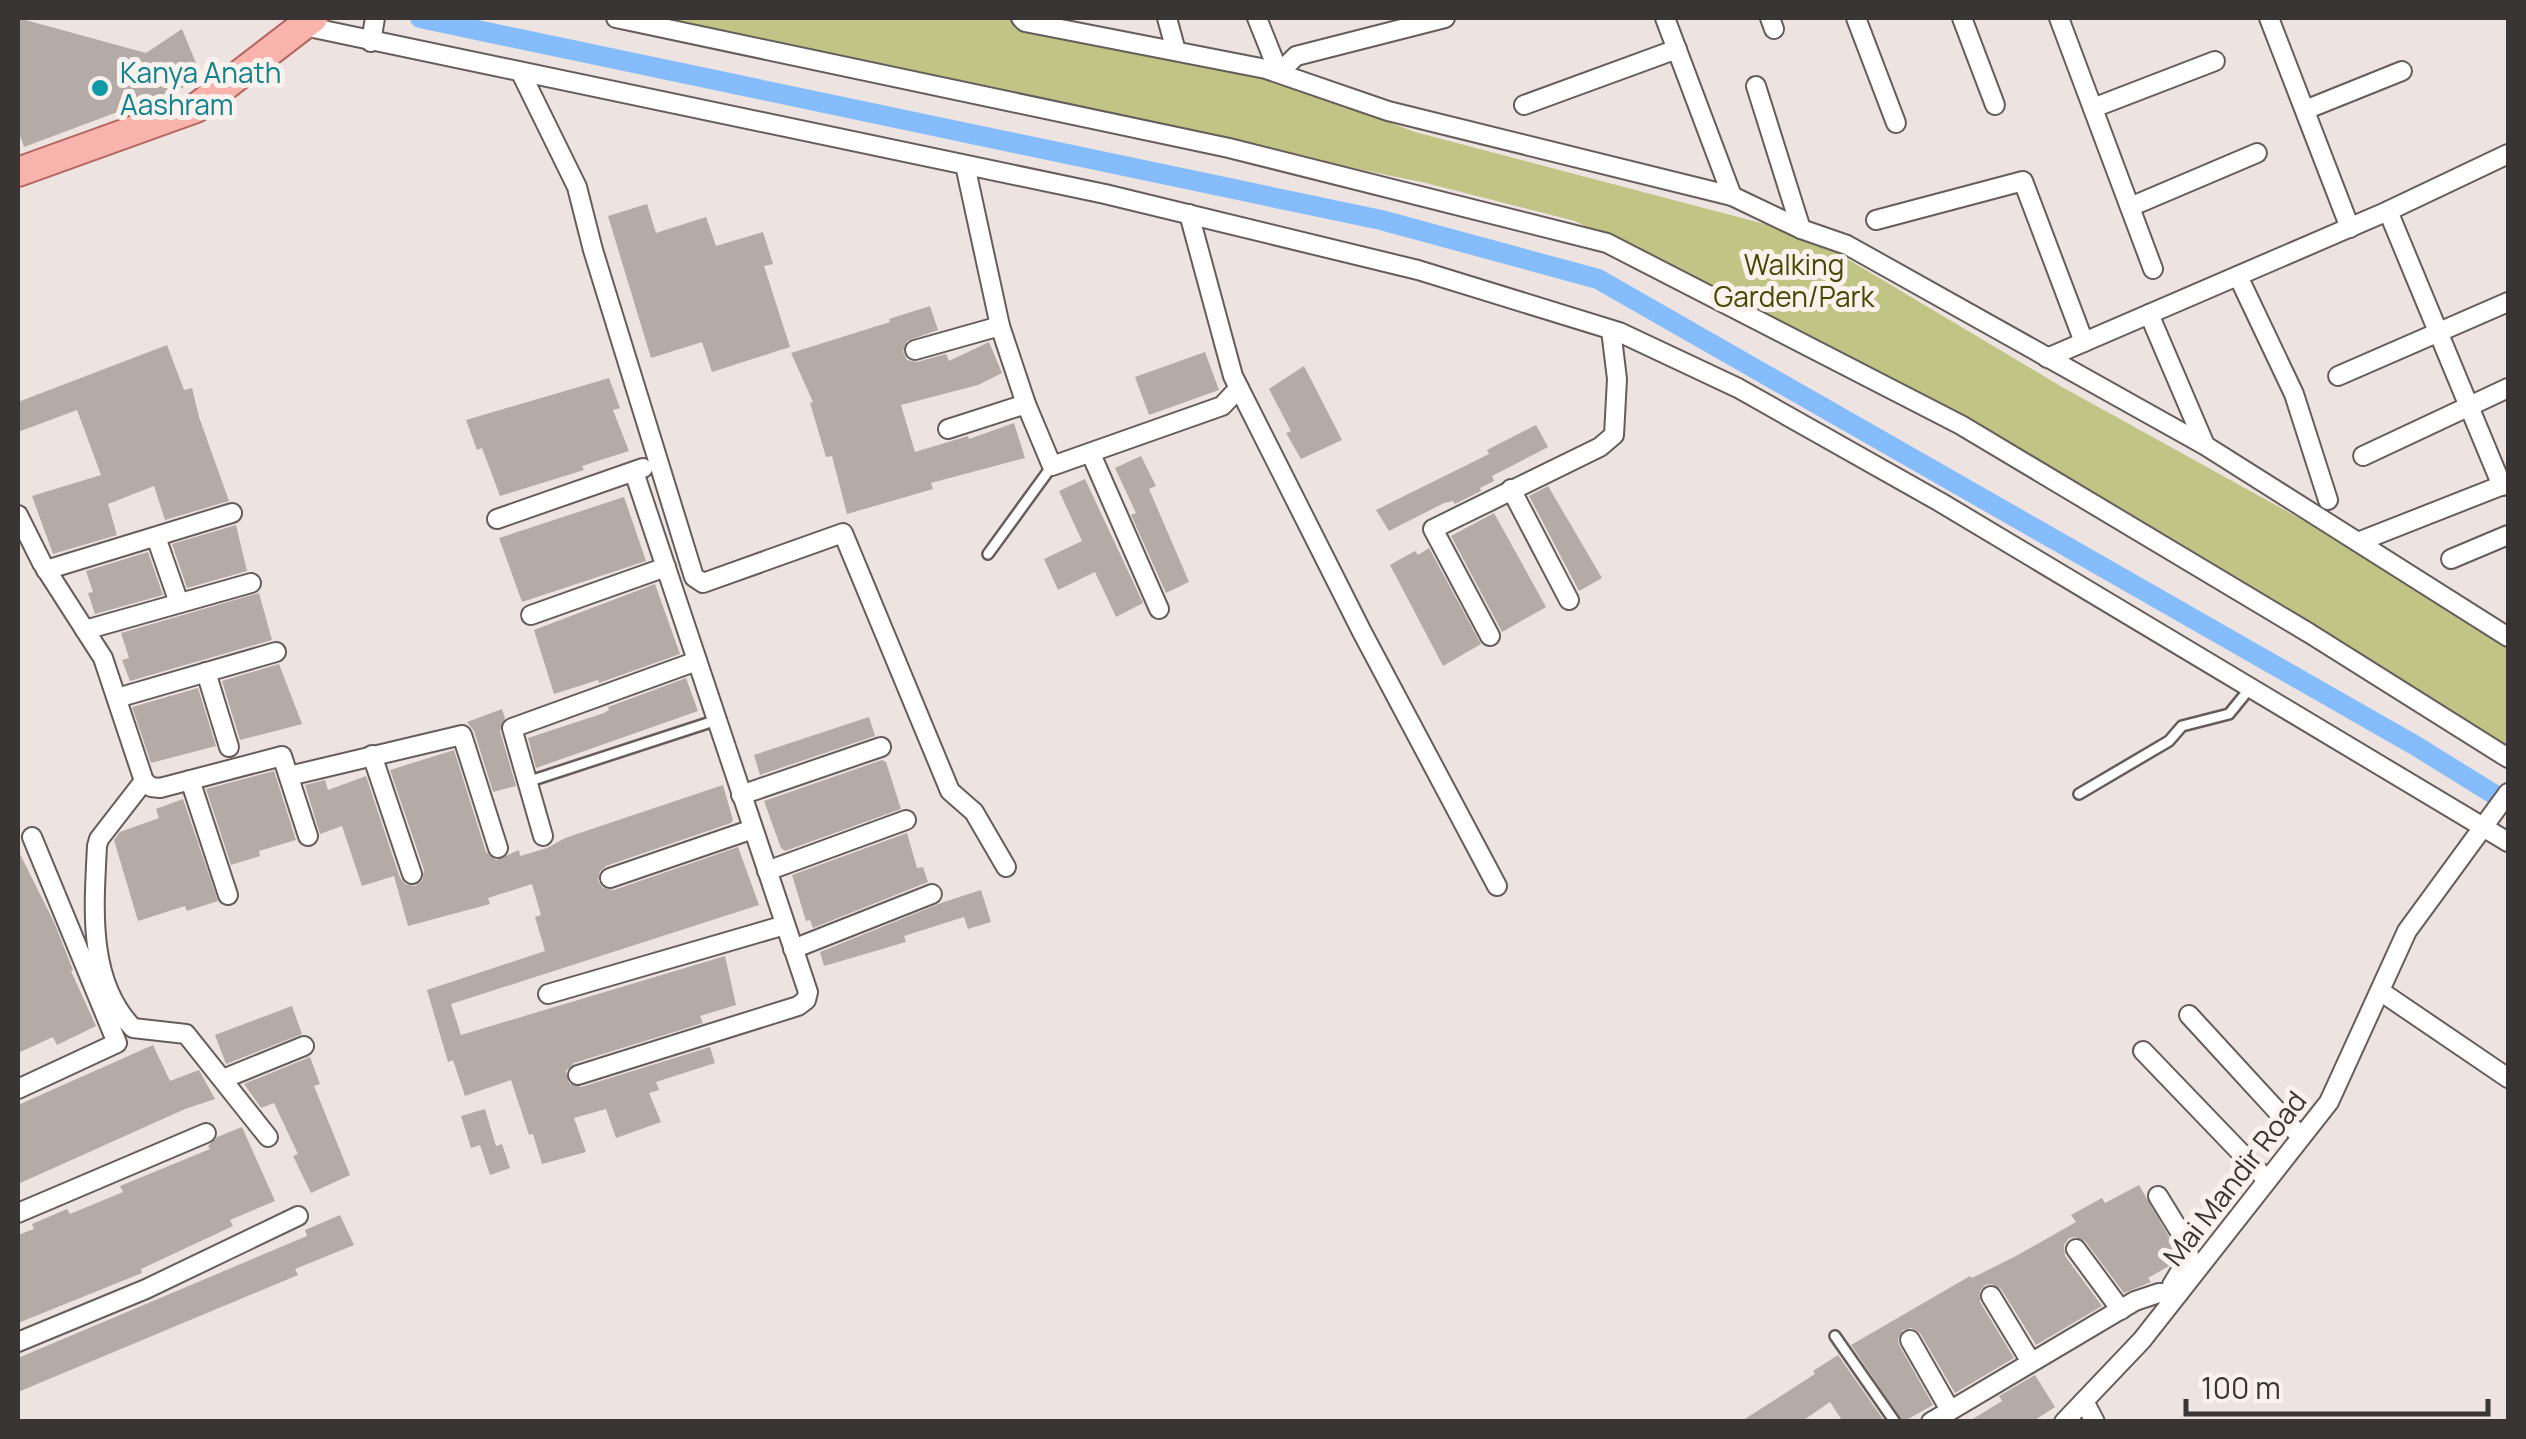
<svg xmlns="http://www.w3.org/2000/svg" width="2526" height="1439" font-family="Manrope,sans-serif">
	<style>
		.green { fill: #c0c484 }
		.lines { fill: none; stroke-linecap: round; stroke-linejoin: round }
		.canal { stroke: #84bcfc; stroke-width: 20 }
		.building { fill: #b4aba7 }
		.service-casing { stroke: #665d5a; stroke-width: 14 }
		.minor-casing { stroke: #665d5a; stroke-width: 22 }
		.primary-casing { stroke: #b2665e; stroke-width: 32 }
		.service { stroke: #fff; stroke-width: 9 }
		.minor { stroke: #fff; stroke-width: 18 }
		.primary { stroke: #f8b3ac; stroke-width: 28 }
		.culture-dot { fill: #0f9aa8; stroke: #fbf1ed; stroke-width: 4 }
		.labels { text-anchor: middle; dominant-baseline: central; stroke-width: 10; stroke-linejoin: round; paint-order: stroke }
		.culture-label { font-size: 28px; fill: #0d838f; stroke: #fbf1ed; text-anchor: start }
		.park-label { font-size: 28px; fill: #464802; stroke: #fbf1ed }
		.street-label { font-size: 28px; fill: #393534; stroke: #fbf1ed }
	</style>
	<rect width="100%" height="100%" fill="#ede3e0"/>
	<polygon class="green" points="662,18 1006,18 1291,85 1415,132 1807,235 2062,387 2357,550 2508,646 2508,747 2345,649 1781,326 1575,221 1426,183 939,83"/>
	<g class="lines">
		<polyline class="canal" points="420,18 1381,220 1598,279 2416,746 2508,803"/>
	</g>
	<g class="building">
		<polygon points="18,18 146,53 182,29 203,80 24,147 18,130"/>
		<polygon points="647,204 656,233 706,217 716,246 763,232 773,264 764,266 790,347 712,372 702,342 651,358 608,216"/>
		<polygon points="930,306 938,330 907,341 903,352 907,360 917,362 946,354 949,361 989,342 1002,373 978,385 901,405 915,452 968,436 969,439 1014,423 1025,458 931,483 933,489 847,514 832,456 826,457 810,403 813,402 791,353 890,322 889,319"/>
		<polygon points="167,345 184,390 192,388 199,417 229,501 165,520 154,486 108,504 117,535 53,554 32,496 101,475 77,410 18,432 18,402"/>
		<polygon points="1205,352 1219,390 1149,415 1135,377"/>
		<polygon points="1304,366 1342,440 1301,459 1286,433 1291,431 1269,389"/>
		<polygon points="609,378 620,408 613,410 629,451 582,466 584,470 500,496 482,448 477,450 466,420"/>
		<polygon points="1536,425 1548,447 1492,476 1494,481 1480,488 1481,491 1455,504 1453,501 1444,503 1389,531 1376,510 1489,454 1487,450"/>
		<polygon points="1141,456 1156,486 1149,489 1189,582 1166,593 1131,515 1136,513 1115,468"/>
		<polygon points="1085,479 1143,603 1116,617 1095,572 1058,590 1044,559 1082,541 1059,491"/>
		<polygon points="1548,486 1602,578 1579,591 1529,496"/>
		<polygon points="624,497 646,561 522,602 499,538"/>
		<polygon points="1494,513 1546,607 1502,632 1451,536"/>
		<polygon points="236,525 247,571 187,588 172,544"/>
		<polygon points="1429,548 1481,644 1443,666 1390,565 1415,551 1418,555"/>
		<polygon points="148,552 163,595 95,614 88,593 93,592 86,571"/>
		<polygon points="655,584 680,654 599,683 598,680 554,694 534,630"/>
		<polygon points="259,593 272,640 130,681 122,660 129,658 121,633"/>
		<polygon points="279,664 302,724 240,740 222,681"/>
		<polygon points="686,678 698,711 536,768 528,738 604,713 609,710 608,707"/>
		<polygon points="198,688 216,746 151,763 132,707"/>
		<polygon points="502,709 505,718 500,731 516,786 493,792 474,731 467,722"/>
		<polygon points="869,717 875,736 760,775 754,755"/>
		<polygon points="454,750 486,852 496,860 519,850 520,856 547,848 565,838 723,785 733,820 731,823 606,866 600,871 598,881 603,888 614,890 738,847 759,905 451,1004 461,1035 725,956 736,1005 700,1016 703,1023 574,1063 566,1071 569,1083 581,1087 710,1047 715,1063 656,1082 659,1090 649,1093 661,1122 616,1138 606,1109 574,1118 586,1152 542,1164 533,1134 529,1135 511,1080 465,1096 453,1060 448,1062 427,990 545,951 535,917 541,915 532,884 488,898 490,904 408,926 394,876 362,886 342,826 320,834 305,785 325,780 328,790 366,776 400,878 405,884 415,886 422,881 424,870 390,770"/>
		<polygon points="882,760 886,762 901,809 785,851 781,848 764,801"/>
		<polygon points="274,771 296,840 259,851 260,856 231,865 206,789"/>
		<polygon points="183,799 218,901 187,911 185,906 138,921 114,840 120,832 159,818 156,809"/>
		<polygon points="907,833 917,868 923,867 928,882 813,928 810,920 806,921 792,875"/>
		<polygon points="18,850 54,922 73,970 71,971 96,1026 57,1045 53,1037 18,1053"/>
		<polygon points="981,890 991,922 968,929 964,917 904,936 906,942 824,966 820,952 941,903"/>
		<polygon points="292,1006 302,1034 226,1064 215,1035"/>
		<polygon points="153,1045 170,1081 199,1070 215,1099 185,1109 18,1184 18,1105"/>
		<polygon points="310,1057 320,1084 314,1086 350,1175 311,1193 293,1156 298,1154 274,1103 261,1108 244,1084"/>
		<polygon points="485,1109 496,1146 502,1144 510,1168 490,1175 480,1145 471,1148 461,1116"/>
		<polygon points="242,1127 275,1201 230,1220 233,1226 141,1269 142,1273 18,1323 18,1235 34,1229 32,1224 67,1209 70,1214 123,1192 120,1186 210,1149 208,1146 217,1137"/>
		<polygon points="2139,1185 2176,1249 2169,1266 2148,1278 2151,1282 2124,1293 2085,1241 2076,1237 2069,1238 2064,1245 2065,1256 2102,1306 2036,1345 2001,1289 1992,1284 1985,1285 1980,1291 1980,1302 2014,1358 1955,1393 1920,1333 1911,1328 1903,1330 1898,1339 1899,1345 1933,1405 1903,1422 1851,1345 1970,1276 1972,1278 2016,1256 2076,1222 2071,1215 2102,1198 2105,1203"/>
		<polygon points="340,1215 354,1245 295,1269 298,1275 18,1392 18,1358 307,1236 305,1230"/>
		<polygon points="1838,1355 1885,1422 1843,1422 1830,1402 1801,1422 1740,1422 1815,1374 1813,1371"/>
		<polygon points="2035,1375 2055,1407 2032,1422 1968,1422 2002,1401 1999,1396"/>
	</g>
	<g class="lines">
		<defs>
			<g id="service">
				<polyline points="988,554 1052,466"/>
				<polyline points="527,782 717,720"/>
				<polyline points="2079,794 2169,741 2182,726 2229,714 2251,687"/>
				<polyline points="1835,1336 1895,1422"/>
			</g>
			<g id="minor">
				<polyline points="616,18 1229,148 1607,243 1961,425 2309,633 2508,758"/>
				<polyline points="1021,18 1025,22 1266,69 1388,111 1732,196 1801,229 1847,245 2206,446 2508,637"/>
				<polyline points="1167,18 1176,51"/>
				<polyline points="1257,18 1279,73 1296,56 1445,18"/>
				<polyline points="1665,18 1732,196"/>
				<polyline points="1770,18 1774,29"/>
				<polyline points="1856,18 1896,123"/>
				<polyline points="1962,18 1995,105"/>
				<polyline points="2059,18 2153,269"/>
				<polyline points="2269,18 2350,228"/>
				<polyline points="304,26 1105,194 1418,270 1619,332 1738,388 1940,502 2508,842"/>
				<polyline points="371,42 375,18"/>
				<polyline points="521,73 577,187 593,250 694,577 703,583 843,533 950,791 974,812 1006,867"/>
				<polyline points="1756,86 1801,229"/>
				<polyline points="1524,105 1677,49"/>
				<polyline points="2093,108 2215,61"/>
				<polyline points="2305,110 2402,71"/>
				<polyline points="965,165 1000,326 1026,404 1052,466 1222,406 1239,388"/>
				<polyline points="2130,207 2257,153"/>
				<polyline points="2388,211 2502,486"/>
				<polyline points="1189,214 1233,376 1362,632 1497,886"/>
				<polyline points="1876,220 2023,181 2084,342"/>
				<polyline points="2238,276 2294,394 2328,500"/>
				<polyline points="2149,314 2205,445"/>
				<polyline points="915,350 1000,326"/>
				<polyline points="2047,358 2388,211 2508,154"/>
				<polyline points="2338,376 2508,302"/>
				<polyline points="948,429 1026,404"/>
				<polyline points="1091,454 1159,609"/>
				<polyline points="2363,456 2508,388"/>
				<polyline points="1511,489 1569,600"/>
				<polyline points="18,515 42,563 103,658 144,781 151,787 160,788 282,756 308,836"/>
				<polyline points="497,519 643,468"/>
				<polyline points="156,537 179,603"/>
				<polyline points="2358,542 2508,483"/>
				<polyline points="2451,559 2508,535"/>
				<polyline points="46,570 232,513"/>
				<polyline points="531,615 666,567"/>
				<polyline points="85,630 251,583"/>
				<polyline points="1490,636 1433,529 1600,447 1614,435 1617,379 1611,330"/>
				<polyline points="206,672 229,747"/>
				<polyline points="117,698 276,652"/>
				<polyline points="372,755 412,874"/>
				<polyline points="289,776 462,735 498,848"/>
				<polyline points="190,780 228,895"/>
				<path d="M144,781L99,839L97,846C94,907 87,981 133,1028L186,1034L268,1137"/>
				<polyline points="741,795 881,747"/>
				<polyline points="543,836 512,728 697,661"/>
				<polyline points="767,871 906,820"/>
				<polyline points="610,878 753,829"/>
				<polyline points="793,949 932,894"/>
				<polyline points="2380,991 2508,1078"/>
				<polyline points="548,994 785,925"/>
				<polyline points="2189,1015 2301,1137"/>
				<polyline points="2143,1051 2267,1180"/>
				<polyline points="578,1075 798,1006 806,1000 808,992 634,472"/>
				<polyline points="223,1079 304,1046"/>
				<polyline points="18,1089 117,1043 32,837"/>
				<polyline points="2158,1196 2188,1245 2189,1257 2172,1285"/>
				<polyline points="18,1213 206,1133"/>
				<polyline points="2076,1249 2121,1310"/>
				<polyline points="1991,1296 2031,1362"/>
				<polyline points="1910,1340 1950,1410"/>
				<polyline points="18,1342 146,1289 298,1216"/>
				<polyline points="2084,1401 2095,1422"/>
				<polyline points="1931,1422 2135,1301 2159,1293 2179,1293"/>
				<polyline points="2064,1422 2142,1340 2329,1102 2407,931 2508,793"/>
			</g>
			<polyline id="primary" points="18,172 196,108 313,18"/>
		</defs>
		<use href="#service" class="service-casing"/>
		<use href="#minor" class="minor-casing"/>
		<use href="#primary" class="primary-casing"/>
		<use href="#service" class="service"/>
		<use href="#minor" class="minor"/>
		<use href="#primary" class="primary"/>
	</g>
	<circle class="culture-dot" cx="100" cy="88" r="10"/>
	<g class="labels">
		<g class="culture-label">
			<text x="120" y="72">Kanya Anath<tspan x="120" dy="32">Aashram</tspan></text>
		</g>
		<g class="park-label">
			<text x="1794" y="264">Walking<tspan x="1794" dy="32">Garden/Park</tspan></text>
		</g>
		<g class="street-label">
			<text transform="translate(2234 1178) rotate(-52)">Mai Mandir Road</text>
		</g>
	</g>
	<rect width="2526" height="1439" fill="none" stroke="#393534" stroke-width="40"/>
	<path d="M2186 1399v15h302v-15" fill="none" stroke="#393534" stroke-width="5"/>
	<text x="2201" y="1399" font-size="30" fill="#393534" stroke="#fbf1ed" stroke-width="8" paint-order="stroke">100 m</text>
</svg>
